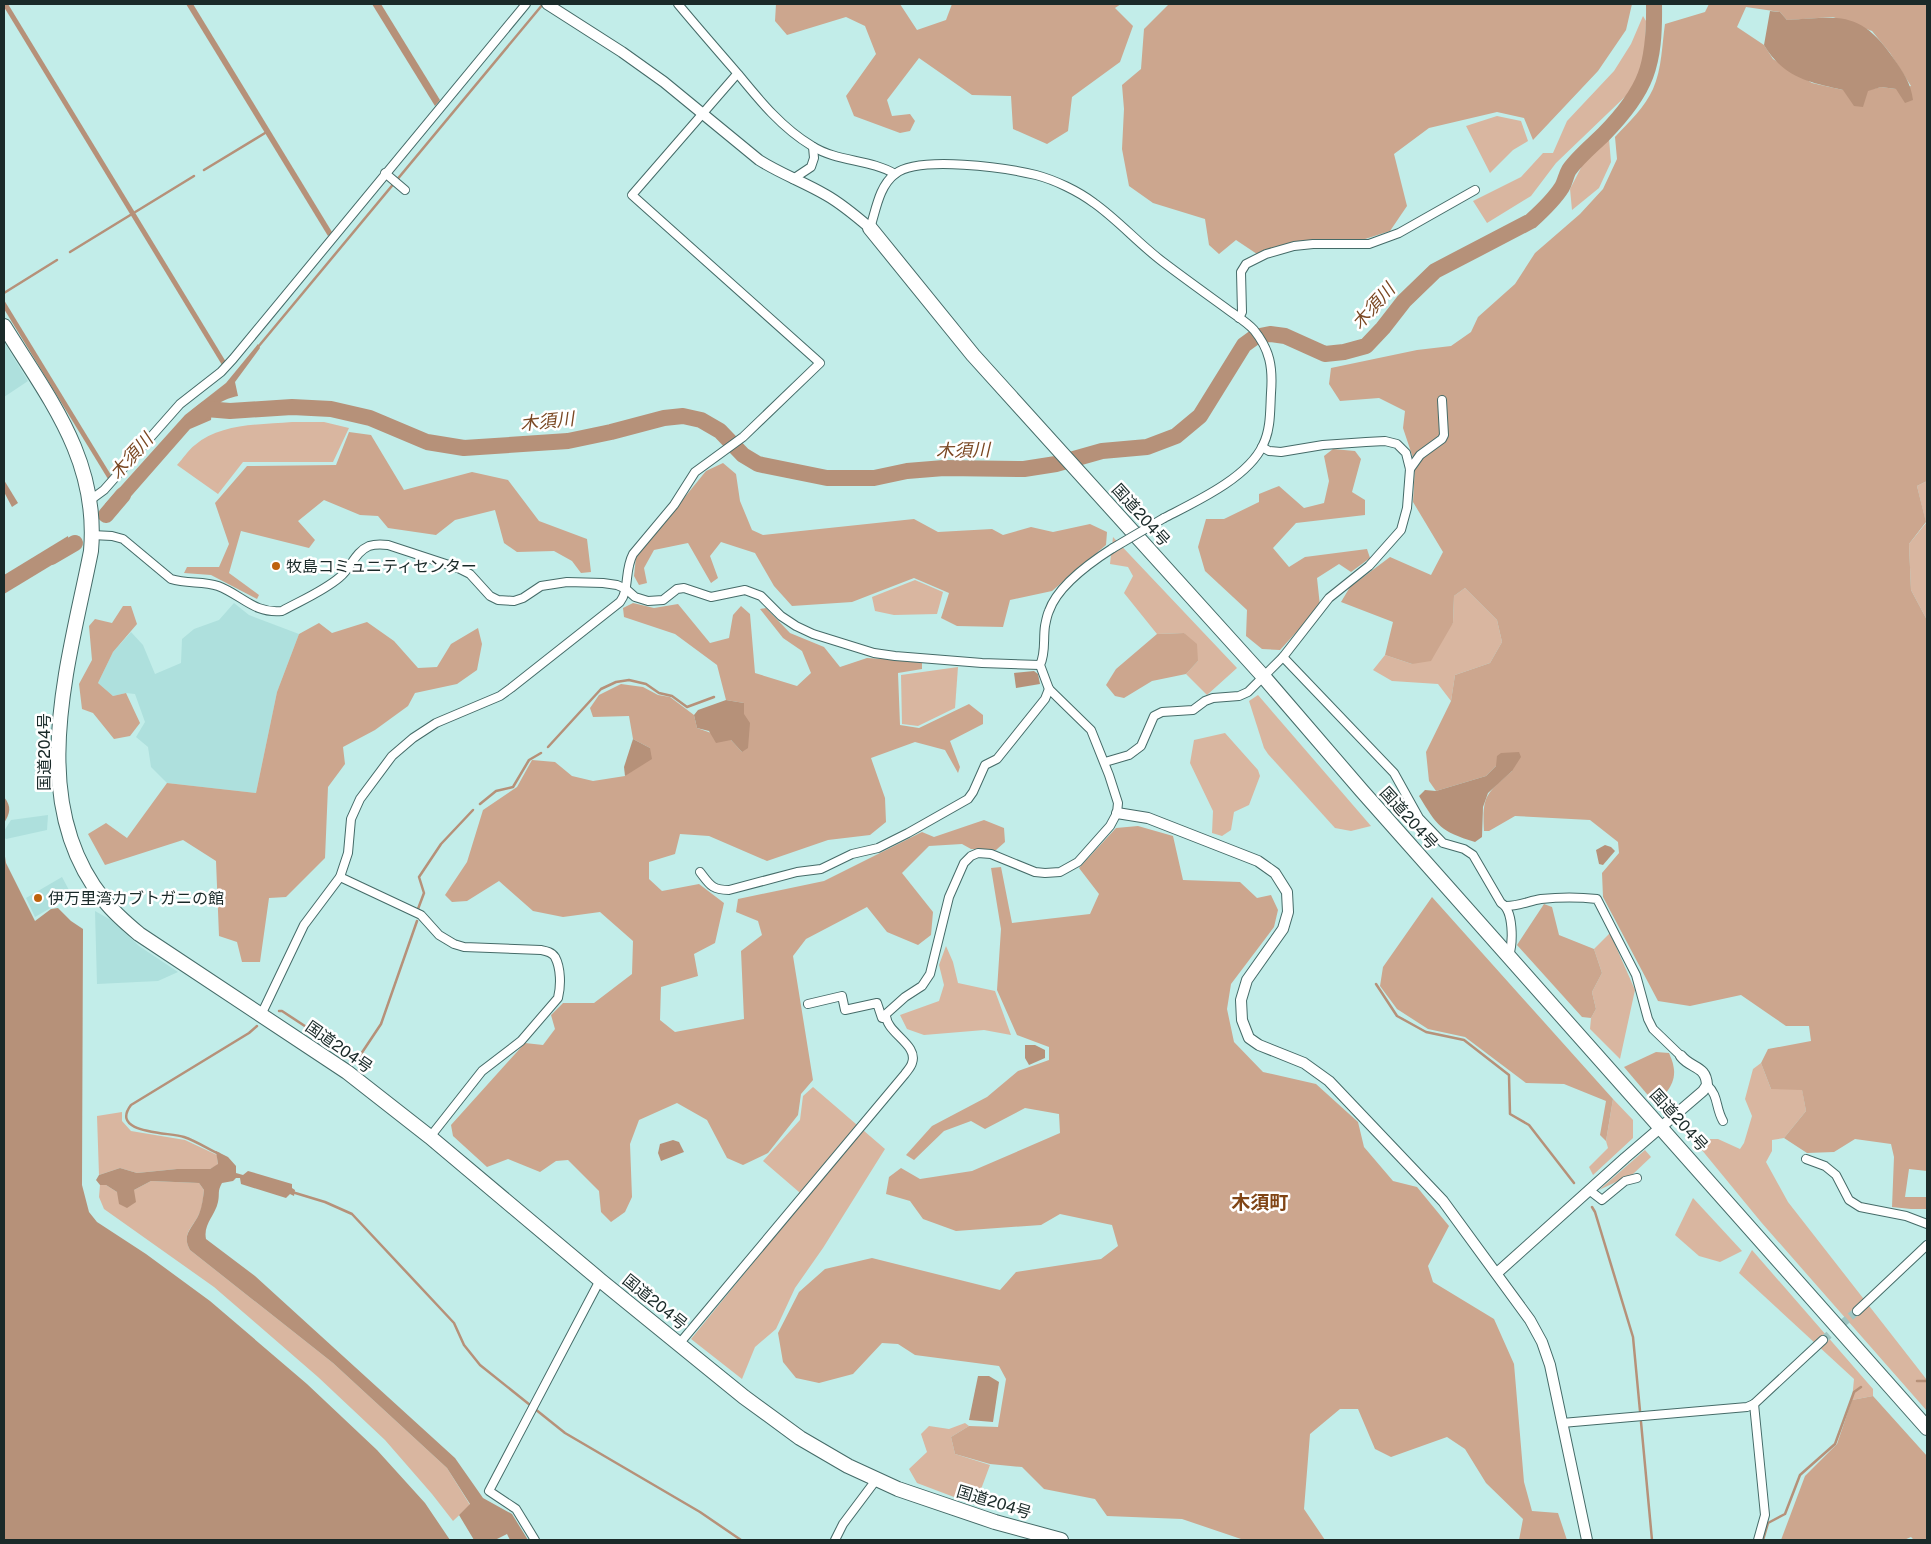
<svg xmlns="http://www.w3.org/2000/svg" width="1931" height="1544" font-family="'Public Sans','Noto Sans JP',sans-serif">
	<style>
		.built { fill: #aee0dd }
		.green { fill: #d9b6a0 }
		.forest { fill: #cca68e; fill-rule: evenodd }
		.water { fill: #b69179 }
		.lines { fill: none; stroke-linecap: round; stroke-linejoin: round }
		.stream { stroke: #b69179; stroke-width: 2.5 }
		.river { stroke: #b69179; stroke-width: 16 }
		.minor-tunnel { stroke: #a0c6c3; stroke-width: 8; stroke-dasharray: 8 4; stroke-linecap: butt }
		.minor-casing { stroke: #456b68; stroke-width: 10 }
		.tertiary-casing { stroke: #456b68; stroke-width: 12 }
		.trunk-casing { stroke: #456b68; stroke-width: 16 }
		.minor { stroke: #fff; stroke-width: 8 }
		.tertiary { stroke: #fff; stroke-width: 10 }
		.trunk { stroke: #fff; stroke-width: 14 }
		.minor-bridge-casing { stroke: #456b68; stroke-width: 10; stroke-linecap: butt }
		.minor-bridge { stroke: #fff; stroke-width: 8 }
		.poi-dot { fill: #be620d; stroke: #fff; stroke-width: 2 }
		.labels { text-anchor: middle; dominant-baseline: central; stroke-width: 5; stroke-linejoin: round; paint-order: stroke }
		.street-label { font-size: 16px; fill: #1a2a29; stroke: #fff }
		.poi-label { font-size: 16px; fill: #1a2a29; stroke: #fff; text-anchor: start }
		.water-label { font-size: 18px; font-style: italic; fill: #7a4823; stroke: #fff }
		.quarter-label { font-size: 19px; font-weight: bold; fill: #804516; stroke: #fff }
	</style>
	<rect width="100%" height="100%" fill="#c2ede9"/>
	<g class="built">
		<polygon points="4,342 28,381 4,397"/>
		<polygon points="234,603 249,615 299,634 277,692 256,793 167,783 151,767 148,747 136,737 145,722 135,694 126,693 113,696 98,683 113,652 131,632 143,645 155,674 181,663 182,639 194,629 219,620"/>
		<polygon points="48,815 47,830 6,839 4,837 4,831 11,820"/>
		<polygon points="62,877 70,892 59,903 35,917 26,898"/>
		<polygon points="95,911 111,920 139,946 178,972 158,981 97,984"/>
	</g>
	<g class="green">
		<polygon points="1643,16 1646,21 1644,65 1632,90 1556,163 1531,196 1487,223 1473,201 1521,177 1543,153 1553,153 1567,121 1614,71 1631,44"/>
		<polygon points="1497,116 1521,121 1528,141 1513,150 1490,173 1466,126"/>
		<polygon points="1609,139 1611,162 1599,188 1572,210 1570,189 1583,164"/>
		<path d="M292,422H324L349,428L333,462H243L218,494L177,465C183,459 188,450 195,445C221,423 260,425 292,422Z"/>
		<polygon points="1927,481 1927,620 1911,590 1909,544 1926,523 1917,486"/>
		<polygon points="1113,537 1237,668 1207,695 1186,674 1198,661 1184,633 1157,634 1124,593 1133,576 1128,567 1110,564"/>
		<polygon points="915,580 943,592 937,614 894,615 875,611 872,597"/>
		<polygon points="1465,588 1497,620 1502,642 1490,663 1455,675 1451,701 1438,684 1392,681 1373,670 1385,655 1412,664 1453,623 1454,596"/>
		<polygon points="958,667 955,708 918,726 902,724 901,675"/>
		<polygon points="1258,695 1371,826 1351,831 1335,828 1268,754 1264,748 1249,701"/>
		<polygon points="1225,733 1258,770 1260,776 1249,805 1234,812 1231,830 1222,836 1212,833 1213,811 1190,763 1194,740"/>
		<polygon points="1610,933 1635,990 1620,1059 1590,1029 1591,1018 1596,1009 1592,992 1602,973 1594,949"/>
		<polygon points="946,946 953,962 958,983 995,991 1011,1035 984,1030 924,1035 907,1029 900,1015 939,1001 944,985 939,965"/>
		<polygon points="1761,1063 1771,1089 1802,1089 1806,1111 1784,1138 1772,1140 1772,1151 1766,1162 1788,1202 1927,1380 1927,1411 1761,1222 1701,1149 1701,1139 1718,1139 1740,1149 1744,1143 1752,1116 1745,1099 1753,1069"/>
		<polygon points="813,1087 885,1149 823,1248 795,1288 776,1329 755,1347 742,1379 691,1339 806,1198 763,1161 800,1120 803,1096"/>
		<polygon points="1613,1099 1633,1120 1633,1138 1593,1175 1589,1167 1608,1148 1606,1141"/>
		<polygon points="122,1112 122,1121 131,1131 185,1140 217,1155 218,1165 210,1169 177,1169 137,1173 120,1168 99,1175 97,1116"/>
		<polygon points="1645,1150 1651,1157 1633,1174 1599,1190"/>
		<path d="M151,1181L199,1183L204,1190C203,1197 203,1207 199,1214C193,1228 181,1233 190,1250L333,1363L447,1468L470,1505L453,1521L432,1494L385,1440L318,1377L214,1287L104,1209L99,1197L100,1185H106L117,1192L134,1190Z"/>
		<polygon points="1693,1198 1742,1251 1720,1262 1699,1256 1675,1235"/>
		<polygon points="1752,1250 1873,1389 1873,1396 1852,1400 1854,1379 1739,1273"/>
		<polygon points="965,1423 969,1426 951,1437 955,1454 990,1465 980,1492 954,1497 917,1483 909,1469 927,1452 921,1434 929,1426 949,1429"/>
	</g>
	<g class="forest">
		<polygon points="776,4 900,4 917,30 946,20 952,4 1121,4 1115,8 1133,26 1120,62 1072,97 1068,131 1047,144 1013,129 1011,96 972,95 919,58 887,100 892,116 910,114 915,121 910,131 900,133 854,116 846,96 876,54 865,26 846,17 787,35 775,21"/>
		<polygon points="1169,4 1632,4 1626,30 1598,71 1533,140 1524,118 1497,112 1429,128 1394,154 1407,206 1390,231 1359,241 1310,240 1257,254 1236,240 1219,254 1209,245 1205,219 1153,203 1129,186 1122,149 1124,109 1122,85 1141,69 1144,29"/>
		<path d="M1709,4H1927V481L1917,486L1926,522L1909,544L1911,590L1927,620V1171L1909,1169L1905,1197H1927V1209H1911L1892,1207L1894,1157L1891,1144L1855,1139L1834,1152L1807,1153L1784,1138L1806,1111L1802,1090L1771,1089L1761,1063L1768,1049L1811,1041L1809,1026H1786L1741,995L1690,1006L1658,1001L1603,897L1602,873L1619,853L1618,842L1590,820L1515,816L1489,831H1484C1482,795 1486,794 1512,771L1496,766L1486,776L1436,791L1429,781L1426,752L1451,701L1455,675L1490,663L1502,642L1497,620L1465,588L1454,596L1453,623L1431,661L1412,664L1385,655L1393,622L1341,602L1350,587L1390,557L1431,575L1443,552L1413,502L1415,464L1403,428L1405,411L1379,398L1340,401L1329,384L1331,368L1417,350L1451,346L1471,332L1478,317L1515,284L1535,253L1580,214L1603,189L1617,159L1615,137C1629,122 1645,107 1653,89C1662,69 1662,44 1665,24L1705,12ZM1746,7L1780,12L1787,20L1833,17L1872,31L1890,53L1911,86L1896,89L1881,87L1868,90H1843L1812,83L1773,59L1764,45L1737,27Z"/>
		<polygon points="349,432 371,435 404,490 472,472 508,480 539,521 587,539 591,572 581,573 572,561 554,551 517,552 504,543 495,510 455,520 436,535 388,528 378,516 360,515 324,500 298,521 315,540 309,548 241,531 229,573 259,595 257,599 211,575 184,573 187,567 219,567 229,544 215,503 247,466 336,465"/>
		<polygon points="1333,449 1355,451 1361,459 1352,492 1365,500 1365,515 1296,523 1273,548 1289,567 1305,557 1367,549 1370,558 1351,572 1339,564 1317,578 1320,606 1280,650 1262,649 1246,636 1247,610 1205,571 1198,547 1206,519 1224,519 1259,502 1259,494 1279,486 1304,508 1324,503 1329,481 1324,456"/>
		<polygon points="723,463 736,474 740,501 752,530 763,535 914,519 938,532 992,529 1003,535 1031,527 1053,532 1090,524 1107,532 1106,545 1052,591 1010,600 1003,627 957,626 941,618 949,593 914,578 852,602 792,606 774,586 755,553 721,542 710,556 718,578 711,583 688,543 654,550 644,568 647,583 639,585 634,576 636,557 706,471"/>
		<polygon points="633,603 654,608 678,604 710,643 729,638 733,615 741,606 750,614 755,673 797,686 811,673 802,651 783,638 760,609 766,608 790,633 824,647 840,667 867,658 922,661 922,669 898,673 900,725 919,728 969,704 983,715 983,724 950,741 960,767 958,773 945,750 915,742 871,758 885,798 886,822 870,835 828,840 767,861 709,836 680,834 675,854 649,862 649,879 662,891 699,884 724,903 715,943 694,954 698,976 661,987 660,1020 675,1032 744,1019 741,951 762,935 758,921 736,912 738,899 824,881 922,832 934,837 984,820 1004,828 1005,842 996,850 971,849 962,844 929,846 902,873 933,912 931,935 918,945 887,932 867,907 806,939 793,956 813,1080 801,1094 798,1115 768,1153 743,1165 727,1158 707,1120 677,1103 639,1120 630,1144 632,1197 625,1212 611,1222 601,1212 599,1191 568,1160 556,1161 540,1172 508,1159 487,1167 453,1136 451,1125 525,1043 543,1045 555,1029 551,1015 563,1003 594,1003 632,974 633,941 600,912 563,917 533,911 499,881 467,901 452,902 445,895 467,862 483,810 517,787 532,760 555,762 572,776 593,781 625,776 650,748 633,739 629,716 593,717 590,708 599,695 621,684 643,687 658,695 670,697 694,715 697,728 731,740 742,752 744,703 726,700 717,665 675,634 624,617 623,608"/>
		<polygon points="123,606 131,606 137,624 113,652 98,683 113,696 126,693 140,723 130,736 114,739 93,713 82,709 79,684 92,660 89,626 95,619 112,623"/>
		<polygon points="367,622 394,641 418,668 437,667 451,644 478,628 482,644 477,670 457,684 415,693 408,706 375,730 343,747 345,764 328,787 325,858 286,897 269,898 260,962 242,962 237,942 219,936 216,861 183,840 105,865 88,834 106,823 127,838 167,783 256,793 277,692 299,634 319,623 332,633"/>
		<polygon points="1184,633 1197,644 1198,661 1186,674 1152,681 1124,698 1115,696 1106,685 1116,669 1157,634"/>
		<polygon points="1138,826 1173,836 1183,880 1240,882 1257,898 1271,895 1278,910 1274,927 1231,984 1227,1009 1234,1042 1263,1072 1316,1084 1358,1122 1364,1147 1393,1181 1417,1187 1449,1226 1428,1266 1433,1282 1494,1319 1514,1364 1524,1482 1532,1511 1558,1513 1567,1540 1519,1540 1523,1519 1486,1483 1465,1449 1447,1437 1391,1457 1375,1449 1358,1409 1340,1409 1310,1434 1304,1509 1325,1540 1244,1540 1182,1519 1107,1516 1095,1499 1044,1489 1022,1467 990,1464 955,1454 951,1437 969,1426 998,1427 1006,1379 999,1366 915,1355 898,1344 882,1343 853,1374 819,1383 796,1378 783,1362 778,1333 799,1292 825,1269 872,1258 1000,1290 1016,1272 1101,1259 1118,1246 1112,1225 1060,1214 1041,1225 956,1231 923,1219 910,1201 886,1194 889,1177 901,1168 920,1179 972,1171 1060,1133 1059,1114 1025,1108 985,1129 971,1121 944,1131 914,1160 906,1155 932,1126 987,1097 1018,1071 1049,1060 1049,1047 1017,1035 997,990 1001,929 991,868 1001,867 1012,923 1090,914 1099,894 1079,868 1116,828"/>
		<polygon points="1432,897 1613,1099 1606,1141 1600,1135 1606,1101 1564,1084 1526,1083 1465,1037 1428,1029 1397,1009 1380,986 1383,967"/>
		<polygon points="1544,904 1552,907 1559,935 1594,949 1602,973 1592,992 1596,1009 1591,1018 1582,1017 1517,945"/>
		<path d="M1656,1052L1669,1053C1678,1073 1675,1083 1661,1099L1652,1100L1624,1067Z"/>
		<polygon points="1873,1396 1927,1456 1927,1540 1914,1540 1911,1537 1904,1540 1781,1540 1805,1476 1837,1444 1852,1400"/>
	</g>
	<g class="water">
		<polygon points="4,4 8,4 226,362 222,365 4,7"/>
		<polygon points="186,4 193,4 332,232 328,236"/>
		<polygon points="372,4 381,4 440,100 435,106"/>
		<path d="M1770,11L1780,12L1787,20C1841,17 1860,10 1894,59C1903,72 1911,83 1913,100L1905,103L1896,89L1881,87L1868,91L1863,107L1854,106L1843,90C1808,82 1784,78 1764,45Z"/>
		<polygon points="4,300 111,475 108,479 4,309"/>
		<path d="M258,344L260,348L235,382L238,396C224,399 212,404 211,420L190,429L112,518L105,504L185,415L226,383Z"/>
		<polygon points="4,480 18,503 12,507 4,492"/>
		<polygon points="68,536 70,554 4,594 4,575"/>
		<polygon points="1034,671 1038,674 1040,684 1016,688 1014,673"/>
		<polygon points="726,700 744,703 744,714 750,723 748,748 742,752 731,740 716,743 709,731 697,728 694,715 698,710"/>
		<polygon points="633,739 650,748 652,759 625,776 624,767"/>
		<path d="M1519,752L1521,757L1512,771L1488,793L1483,807L1482,837L1475,842C1440,831 1438,827 1419,796L1425,790L1436,791L1486,776L1496,766L1497,756L1501,753Z"/>
		<path d="M4,797C12,807 10,813 4,823Z"/>
		<polygon points="1605,845 1611,847 1615,851 1603,865 1599,864 1596,850"/>
		<polygon points="4,850 6,863 35,921 51,909 58,908 71,921 83,929 82,1185 89,1212 97,1222 146,1254 210,1301 307,1384 377,1450 425,1503 450,1540 4,1540"/>
		<polygon points="1025,1045 1035,1045 1045,1050 1045,1058 1029,1065 1025,1058"/>
		<polygon points="673,1140 679,1142 684,1152 661,1161 658,1153 660,1144"/>
		<path d="M216,1151L228,1157L236,1166V1173L243,1175L248,1171L292,1184V1188L295,1190L294,1196L290,1194L286,1198L241,1184L240,1178H236L233,1181L222,1183C217,1192 220,1193 218,1202C215,1216 203,1224 206,1239L255,1276L455,1458L483,1498L512,1514L528,1540H510L507,1534L495,1540H474L459,1515L470,1504L447,1468L333,1363L190,1250C181,1234 193,1228 199,1214C202,1207 203,1198 204,1190L199,1183L151,1181L134,1190L136,1202L127,1208L119,1204L117,1192L106,1185H100L96,1180L99,1175L120,1168L137,1173L177,1169H210L218,1164Z"/>
		<polygon points="978,1376 989,1376 999,1382 993,1422 969,1420"/>
	</g>
	<g class="lines">
		<g class="stream">
			<polyline points="204,170 265,133"/>
			<polyline points="70,252 194,176"/>
			<polyline points="4,293 57,260"/>
			<polyline points="258,347 543,4"/>
			<polyline points="548,747 601,689 616,682 629,680 646,684 659,693 672,696 687,707 714,697"/>
			<polyline points="480,804 496,791 513,787 529,760 541,753"/>
			<polyline points="418,909 424,893 419,877 441,844 473,810"/>
			<polyline points="1376,984 1397,1016 1426,1032 1464,1040 1509,1075 1510,1114 1529,1125 1574,1183"/>
			<polyline points="279,1011 282,1011 355,1059 359,1057 381,1024 417,921"/>
			<path d="M219,1154C208,1149 196,1141 184,1137C169,1132 109,1134 131,1105L249,1033L257,1026"/>
			<polyline points="292,1192 325,1202 352,1214 454,1323 464,1345 480,1365 565,1433 700,1512 741,1540"/>
			<polyline points="1592,1207 1595,1212 1633,1337 1640,1411"/>
			<polyline points="1917,1381 1927,1381"/>
			<polyline points="1641,1422 1652,1540"/>
			<polyline points="1763,1540 1768,1523 1785,1514 1800,1475 1835,1444 1854,1392 1861,1387"/>
		</g>
		<g class="river">
			<path d="M196,417L206,409L230,411L292,407L331,409L370,418L427,442L464,448L568,441L611,432L664,418L683,416L701,420L720,431L743,455L758,464L827,478H874L907,471L944,468L1024,469L1056,464L1102,451L1147,447L1176,436L1200,416L1244,345L1255,337L1270,334L1285,336L1325,354L1344,352L1366,346L1383,328L1404,301L1435,271L1531,221C1542,211 1554,200 1562,187C1565,182 1566,175 1569,170C1578,157 1593,145 1604,134C1647,90 1655,65 1654,4"/>
			<polyline points="106,515 123,495"/>
			<polyline points="51,557 75,543"/>
		</g>
		<polyline class="minor-tunnel" points="1823,1340 1857,1311"/>
		<defs>
			<g id="minor">
				<path d="M678,4C698,28 718,51 738,74C760,101 782,128 812,146C837,162 870,159 895,174"/>
				<polyline points="385,173 405,190"/>
				<polyline points="793,179 811,167 814,158 813,147"/>
				<path d="M870,228C876,210 879,186 895,174C919,155 1007,168 1036,175C1055,180 1078,191 1094,203C1118,220 1139,244 1163,262C1184,278 1205,293 1227,309C1235,315 1247,322 1254,330C1270,350 1273,367 1271,393C1270,410 1271,429 1263,445C1248,478 1195,502 1164,518"/>
				<polyline points="1239,318 1242,312 1241,272 1246,264 1266,254 1294,246 1313,244 1369,244 1399,233 1475,190"/>
				<polyline points="1410,469 1420,455 1442,439 1444,435 1442,400"/>
				<polyline points="89,501 104,490 180,404 221,372 233,359 526,4"/>
				<path d="M92,535L112,536L123,539L171,579C187,584 203,581 218,586C242,595 254,614 282,611C300,601 324,591 340,577C351,568 355,552 369,546C375,544 381,544 388,545L458,568L470,574L490,596L498,600L514,601L523,598L541,586L567,582L603,583L617,585L626,589L635,597L648,601L663,600L677,589L684,588L711,597L745,590L761,596L781,616L796,626L813,634L874,653L895,656L982,663L1040,665"/>
				<path d="M1283,657L1394,773L1419,818L1443,843L1464,849L1473,855L1501,903C1514,910 1513,943 1509,956"/>
				<polyline points="1105,762 1129,755 1141,746 1154,716 1162,712 1193,710 1205,701 1213,698 1239,696 1248,692 1283,657 1329,598 1369,566 1401,530 1407,508 1410,469 1406,453 1397,444 1385,441 1366,442 1323,445 1281,452 1269,451 1262,447"/>
				<path d="M700,872C710,885 712,890 729,890L797,872L821,869L852,854L878,848L908,833L968,799L973,792L985,765L997,759L1045,699L1049,689"/>
				<path d="M340,877L421,915L439,935L454,944L464,947L541,950C546,951 552,952 555,957C561,968 561,986 558,998L521,1041L482,1071L430,1137"/>
				<path d="M1506,906C1519,906 1529,901 1541,899C1560,897 1579,897 1597,899L1636,975L1648,1019L1653,1029L1681,1056"/>
				<polyline points="808,1004 842,996 845,1010 877,1003 882,1018 886,1018"/>
				<path d="M261,1015L304,925L340,877L348,853L351,819L360,799L392,756L413,738L436,723L500,696L511,688L620,602C630,589 624,571 633,554L674,505L695,472L743,437L820,363L632,195L737,74"/>
				<path d="M1707,1085C1719,1096 1715,1107 1723,1121"/>
				<polyline points="1806,1159 1825,1166 1836,1175 1849,1200 1860,1207 1906,1216 1927,1224"/>
				<polyline points="1589,1190 1602,1200 1625,1181 1637,1178"/>
				<polyline points="1857,1311 1927,1245"/>
				<path d="M679,1344L905,1074C907,1071 911,1067 912,1063C919,1044 885,1033 886,1014L905,997L922,986L930,974L949,897L964,863L971,856L978,853L991,854L1035,872L1045,873L1060,872L1078,862L1110,826L1117,813L1118,803L1109,775L1091,730L1049,689L1040,665C1046,653 1043,639 1045,626C1046,621 1047,615 1049,611C1058,585 1091,562 1113,548"/>
				<polyline points="1754,1404 1765,1515 1758,1540"/>
				<polyline points="1562,1423 1747,1407 1754,1404 1823,1340"/>
				<polyline points="535,1540 516,1509 489,1491 600,1280"/>
				<polyline points="835,1540 843,1524 876,1480"/>
			</g>
			<g id="tertiary">
				<path d="M547,4L622,52L664,82L759,160C781,174 804,182 826,195C842,204 856,216 870,228"/>
				<polyline points="1117,813 1148,818 1258,861 1275,873 1287,892 1288,912 1283,929 1247,980 1241,1000 1242,1020 1249,1038 1259,1045 1304,1063 1329,1081 1443,1201 1530,1320 1542,1342 1550,1365 1587,1540"/>
				<path d="M1497,1273L1625,1158L1703,1091L1707,1085C1706,1065 1691,1069 1681,1056"/>
			</g>
			<g id="trunk">
				<polyline points="870,228 973,355 1263,676 1362,791 1927,1428"/>
				<path d="M4,326C49,399 99,460 91,551C69,663 24,801 104,900C114,913 127,924 139,934L347,1072L430,1137L600,1280L744,1397L800,1438L848,1466L898,1489L995,1522L1061,1540"/>
			</g>
		</defs>
		<use href="#minor" class="minor-casing"/>
		<use href="#tertiary" class="tertiary-casing"/>
		<use href="#trunk" class="trunk-casing"/>
		<use href="#minor" class="minor"/>
		<use href="#tertiary" class="tertiary"/>
		<use href="#trunk" class="trunk"/>
		<defs>
			<polyline id="minor-bridge" points="1113,548 1164,518"/>
		</defs>
		<use href="#minor-bridge" class="minor-bridge-casing"/>
		<use href="#minor-bridge" class="minor-bridge"/>
	</g>
	<g class="poi-dot">
		<circle cx="276" cy="566" r="5"/>
		<circle cx="38" cy="898" r="5"/>
	</g>
	<g class="labels">
		<g class="street-label">
			<text transform="translate(1141 515) rotate(48)">国道204号</text>
			<text transform="translate(44 752) rotate(-90)">国道204号</text>
			<text transform="translate(1409 818) rotate(48)">国道204号</text>
			<text transform="translate(339 1047) rotate(35)">国道204号</text>
			<text transform="translate(1679 1120) rotate(48)">国道204号</text>
			<text transform="translate(655 1302) rotate(39)">国道204号</text>
			<text transform="translate(994 1502) rotate(17)">国道204号</text>
		</g>
		<g class="poi-label">
			<text x="286" y="566">牧島コミュニティセンター</text>
			<text x="48" y="898">伊万里湾カブトガニの館</text>
		</g>
		<g class="water-label">
			<text transform="translate(1373 306) rotate(-48)">木須川</text>
			<text transform="translate(547 421) rotate(-6)">木須川</text>
			<text transform="translate(963 450) rotate(-1)">木須川</text>
			<text transform="translate(131 456) rotate(-48)">木須川</text>
		</g>
		<g class="quarter-label">
			<text x="1260" y="1202">木須町</text>
		</g>
	</g>
	<rect width="1931" height="1544" fill="none" stroke="#1a2a29" stroke-width="10"/>
</svg>
